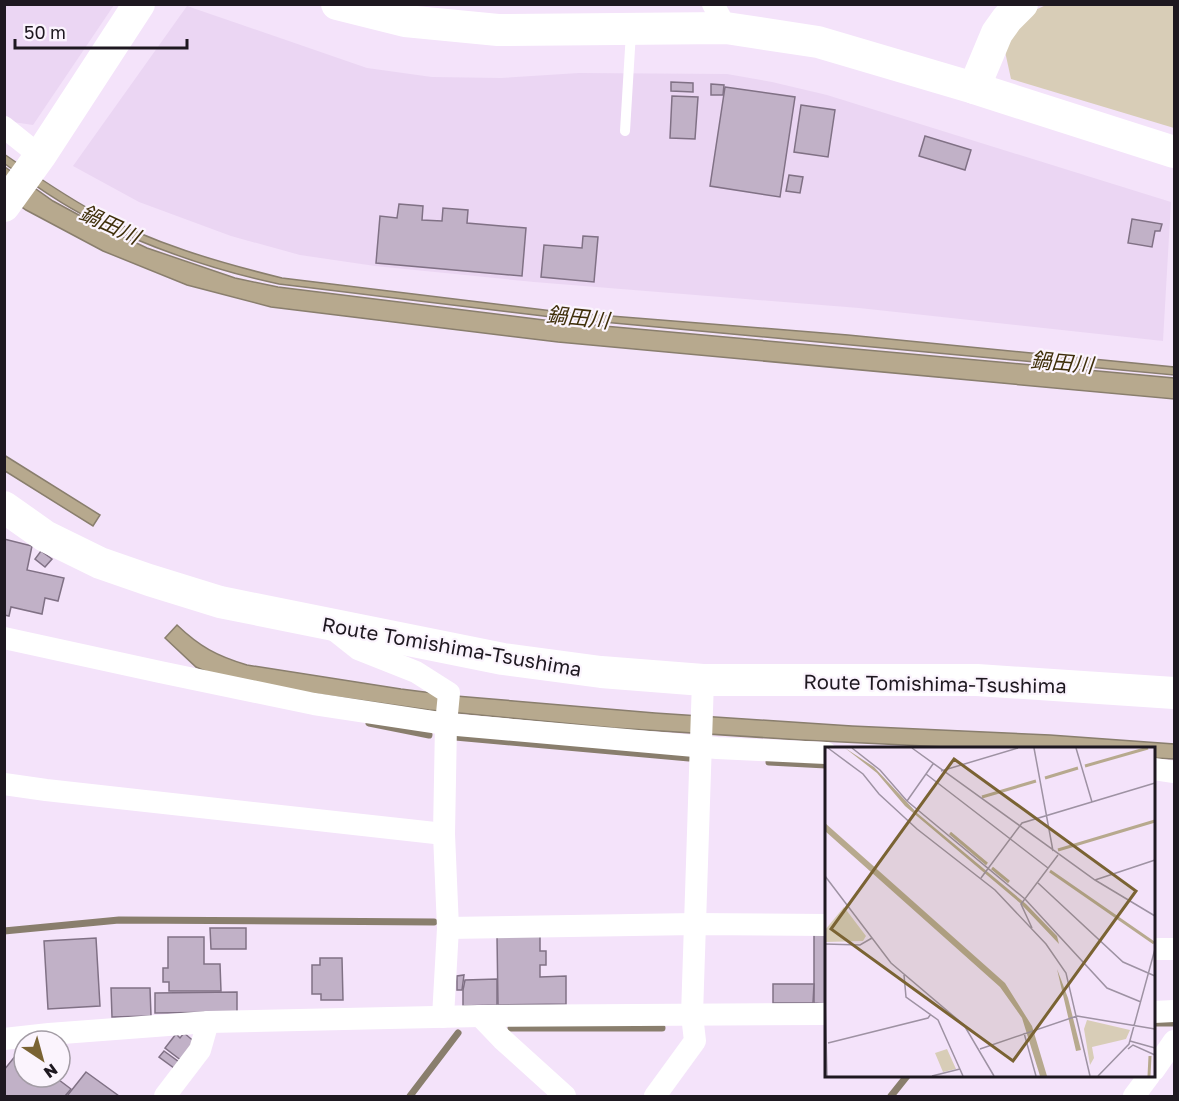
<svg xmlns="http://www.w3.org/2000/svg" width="1179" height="1101" font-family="'Golos Text','Noto Sans JP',sans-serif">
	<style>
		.built { fill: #ebd6f3 }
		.green { fill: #d8cdb7 }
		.water { fill: #b7a98e; stroke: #897e6d; stroke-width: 1.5 }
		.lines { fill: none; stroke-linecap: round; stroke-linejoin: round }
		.stream { stroke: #897e6d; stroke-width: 7 }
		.building { fill: #c1b1c7; stroke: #807185; stroke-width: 1.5 }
		.lane { stroke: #fff; stroke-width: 10 }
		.street { stroke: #fff; stroke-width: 22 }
		.secondary { stroke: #fff; stroke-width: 32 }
		.labels { text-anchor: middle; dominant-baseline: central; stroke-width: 4.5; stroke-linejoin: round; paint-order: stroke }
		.street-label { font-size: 20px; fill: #1e1820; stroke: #fbf4fd }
		.water-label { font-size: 21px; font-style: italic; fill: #3f2f0a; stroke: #fbf4fd }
		.inset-river { fill: none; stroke: #b7a98e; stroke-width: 3 }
		.inset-road { fill: none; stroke: #9e92a3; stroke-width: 1.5 }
		.view { fill: #7a6333; fill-opacity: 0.15; stroke: #7a6333; stroke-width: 3 }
		.inset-edge { fill: none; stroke: #1e1820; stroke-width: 3 }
	</style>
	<rect width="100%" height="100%" fill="#f4e3fa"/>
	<g class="built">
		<polygon points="4,5 114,5 33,125 13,122 5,115"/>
		<polygon points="187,6 367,68 432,77 501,78 579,73 727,74 772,82 827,95 1171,202 1163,341 859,308 534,282 375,266 300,255 231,236 139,202 73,166"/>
	</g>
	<polygon class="green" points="1046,5 1174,5 1174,128 1011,79 1004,47 1033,11"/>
	<g class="water">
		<path d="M4,154C33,174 62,194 93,211C152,243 217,262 282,278L561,312L848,335L1174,367V375L560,318L279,284C213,270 150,248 89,218C59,203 32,183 5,164Z"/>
		<polygon points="5,167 53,201 88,220 147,248 235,278 278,287 560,322 1174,378 1174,399 558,342 271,307 187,285 103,251 26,210 5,195"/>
		<polygon points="4,455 100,515 93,526 5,471"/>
		<path d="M177,625C200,647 217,656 247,665L401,689L456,696L655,713L852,726L1050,735L1174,744V759L1154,758V748H966L801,740L614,728L429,710L252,685L216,676L196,667L165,638Z"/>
	</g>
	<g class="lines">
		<g class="stream">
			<polyline points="369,723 429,735"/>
			<polyline points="455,737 689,758"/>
			<polyline points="769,762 826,765"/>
			<polyline points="4,931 119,920 434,922"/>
			<polyline points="1154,1023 1174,1023"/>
			<polyline points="511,1028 662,1028"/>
			<polyline points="410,1096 458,1033"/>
			<polyline points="891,1096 907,1076"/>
		</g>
	</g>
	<g class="building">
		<polygon points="671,82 693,83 693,92 671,91"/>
		<polygon points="711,84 724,85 723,95 711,95"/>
		<polygon points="725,87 795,97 780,197 710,186"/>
		<polygon points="672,96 698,97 695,139 670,138"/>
		<polygon points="801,105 835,110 828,157 794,152"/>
		<polygon points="925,136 971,150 965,170 919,156"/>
		<polygon points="789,175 803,177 800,193 786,191"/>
		<polygon points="399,204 423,206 422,220 442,221 443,208 468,210 467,223 526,228 522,276 376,263 380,216 397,218"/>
		<polygon points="1132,219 1162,224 1160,231 1155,231 1152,247 1128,243"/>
		<polygon points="583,236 598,237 594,282 541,277 544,245 582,248"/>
		<polygon points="4,539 32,546 27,570 64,578 58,601 45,598 42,614 11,607 9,616 4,615"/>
		<polygon points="41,551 52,559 45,567 35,559"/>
		<polygon points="210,928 246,928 246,949 211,949"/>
		<polygon points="814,934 826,934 826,1004 814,1003"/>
		<polygon points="497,936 540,936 540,951 546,951 546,965 540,965 540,977 566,976 566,1004 498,1005"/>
		<polygon points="168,937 204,937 204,964 220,964 221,991 169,991 169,982 163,982 163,968 168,968"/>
		<polygon points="96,938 100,1006 48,1009 44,941"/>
		<polygon points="320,958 342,958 343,1000 321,1000 321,994 312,994 312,965 320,965"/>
		<polygon points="464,975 462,990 457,990 457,976"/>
		<polygon points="497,979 497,1005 463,1006 463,990 465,980"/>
		<polygon points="773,984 814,984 813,1003 773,1003"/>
		<polygon points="111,988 150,988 151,1016 112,1017"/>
		<polygon points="237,992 237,1012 155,1013 155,993"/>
		<polygon points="184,1033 196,1043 182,1061 165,1048 176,1034 180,1038"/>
		<polygon points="20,1050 24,1054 24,1077 55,1077 71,1089 65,1096 4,1096 4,1070"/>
		<polygon points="164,1051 179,1062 174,1068 159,1057"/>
		<polygon points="86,1072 119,1096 67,1096"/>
	</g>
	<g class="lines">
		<polyline class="lane" points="625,131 631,32"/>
		<g class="street">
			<polyline points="713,4 726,28"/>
			<polyline points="4,127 40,156"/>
			<polyline points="329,626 358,649 416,672 449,693 446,724 444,834 448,928 443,1017"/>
			<polyline points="4,638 160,672 314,704 446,724 717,748 826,753"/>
			<polyline points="1154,769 1174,772"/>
			<polyline points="4,784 46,790 444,834"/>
			<polyline points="448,928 695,924 826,925"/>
			<polyline points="1154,949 1174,949"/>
			<polyline points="1154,1012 1174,1011"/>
			<polyline points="480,1016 502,1039 565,1096"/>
			<polyline points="4,1039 49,1034 208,1022 480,1016 826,1014"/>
			<polyline points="1154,1070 1174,1041"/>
			<polyline points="165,1096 200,1050 208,1022"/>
			<polyline points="655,1096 695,1041 692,1015 703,680"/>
			<polyline points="1134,1096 1149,1076"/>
		</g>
		<g class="secondary">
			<polyline points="337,4 405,21 498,30 726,28 818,42 974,88 1174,152"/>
			<polyline points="974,88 997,33 1007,19 1022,4"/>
			<polyline points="4,206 40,156 139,4"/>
			<polyline points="4,507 45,536 100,563 149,580 220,602 503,659 601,672 703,680 977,680 1174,693"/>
		</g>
	</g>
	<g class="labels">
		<g class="street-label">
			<text transform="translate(452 646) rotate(10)">Route Tomishima-Tsushima</text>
			<text transform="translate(935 683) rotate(1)">Route Tomishima-Tsushima</text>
		</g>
		<g class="water-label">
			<text transform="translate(110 224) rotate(25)">鍋田川</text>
			<text transform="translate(578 317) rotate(6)">鍋田川</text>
			<text transform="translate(1062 362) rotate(5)">鍋田川</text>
		</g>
	</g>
	<g transform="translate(825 747)">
		<rect width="330" height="330" fill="#f4e3fa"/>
		<path d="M19,160L41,189L38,194L0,195V183ZM262,273L305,283L301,292L267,300L269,311L265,318L259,282ZM122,302L131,322L118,325L110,306Z" fill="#d8cdb7"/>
		<path d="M20,1L49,20L92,66L201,157L232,189L234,197L195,156L80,59L52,26ZM0,76L180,236L207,279L222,329H215L197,271L175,240L0,84ZM232,222L243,251L256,303L251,304Z" fill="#b7a98e"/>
		<path class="inset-river" d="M260,19L323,1M220,31L253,21M157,50L211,34M125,86L162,117M233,103L330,74M167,121L184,135M225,124L329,196M324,329L325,309"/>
		<path class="inset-road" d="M3,1L38,27L54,47L92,82L170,143L221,197L241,226L265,329M27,1L55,23L82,54L200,152L282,241L316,255M87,1L270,133L330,169M209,1L228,104M251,1L267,55M116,24L193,1M101,27L223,121M82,54L108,17M0,129L66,216L139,278L169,329M156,131L197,76L330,36M270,133L330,113M213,136L298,215L330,229M207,181L196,157L233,108M0,197L35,198L47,191M79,228L81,250L113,273L138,329M0,251L2,329M252,269L330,282M199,286L211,329M305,294L330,301M3,296L103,271L106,267M155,302L252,269M303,302L308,298L330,308M107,329L135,322M273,329L304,297L330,202"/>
		<path class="view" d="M129,12L311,144L188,314L6,182Z"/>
		<rect width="330" height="330" class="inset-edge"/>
	</g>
	<rect width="1179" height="1101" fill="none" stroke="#1e1820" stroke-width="12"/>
	<g transform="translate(42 1059) rotate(144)"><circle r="28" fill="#fbf4fd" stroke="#a39ca5" stroke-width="1.5"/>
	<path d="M0-4.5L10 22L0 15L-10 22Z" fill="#7a6333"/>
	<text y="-9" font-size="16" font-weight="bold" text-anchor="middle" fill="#1e1820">N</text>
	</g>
	<path d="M15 39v9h172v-9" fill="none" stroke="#1e1820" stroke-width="3"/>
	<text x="24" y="39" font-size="18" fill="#1e1820" stroke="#fbf4fd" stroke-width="4.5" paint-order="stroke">50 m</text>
</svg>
